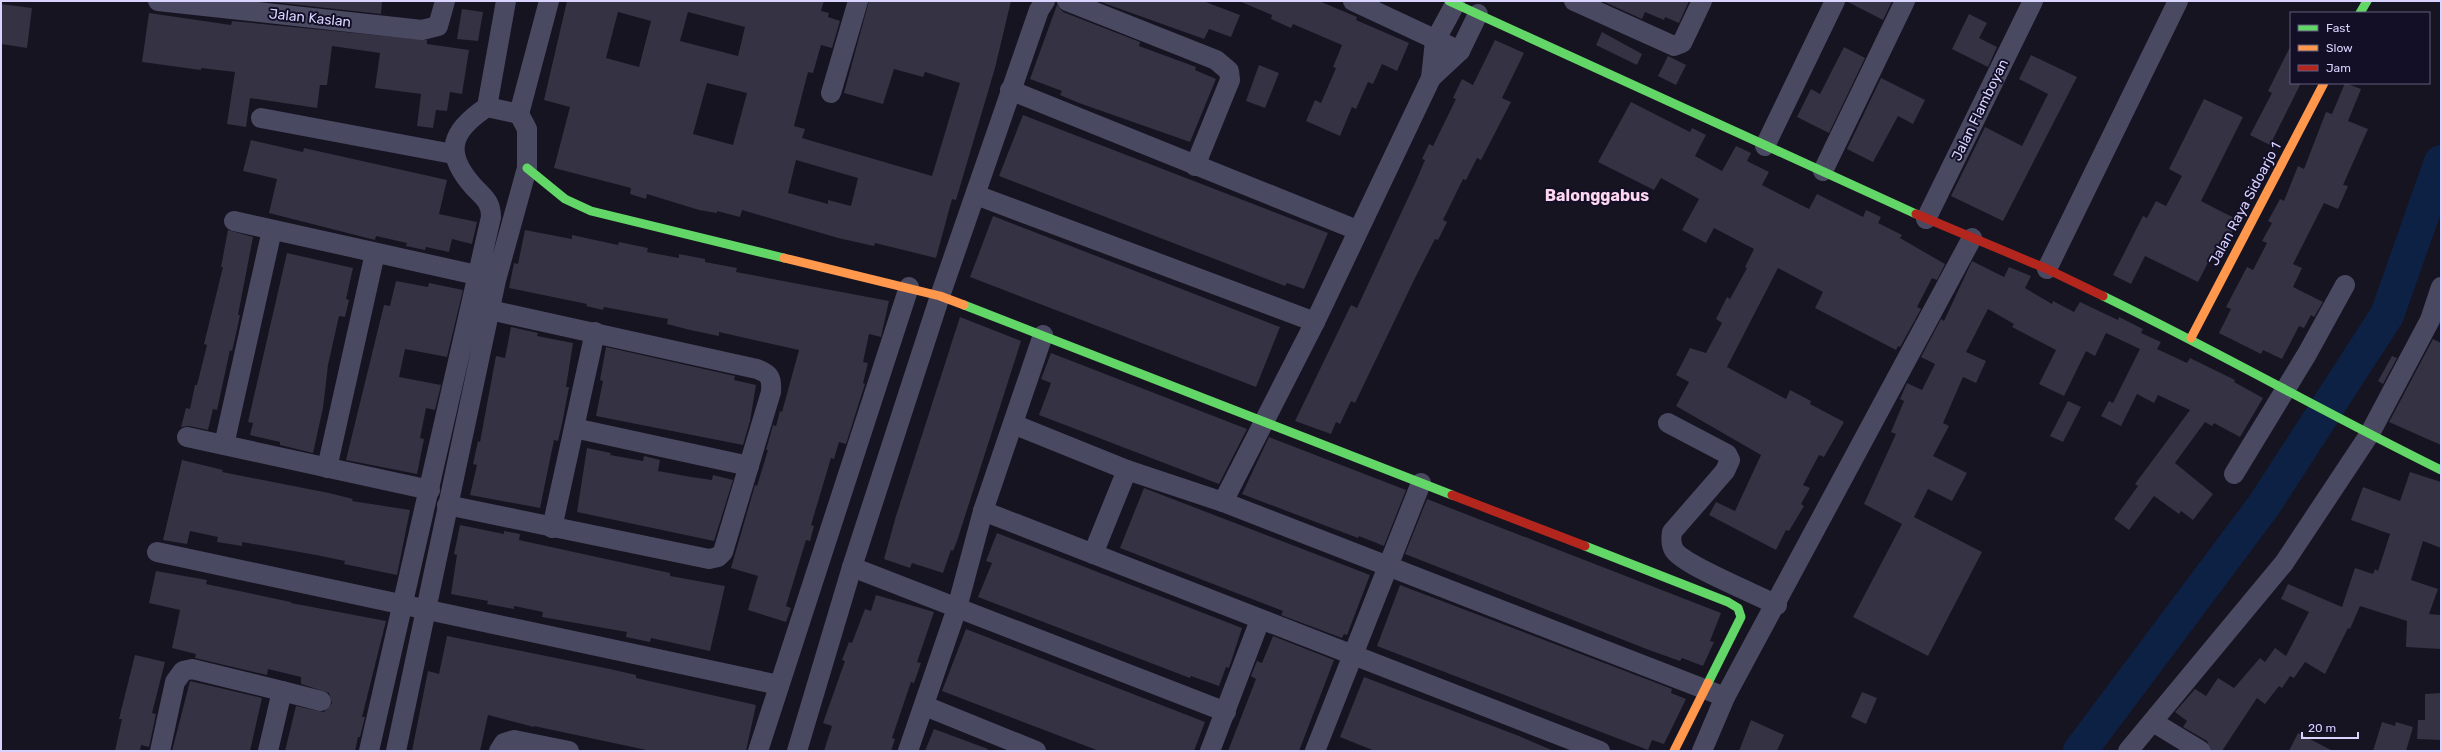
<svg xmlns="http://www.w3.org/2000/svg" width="2442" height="752" font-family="Rubik,sans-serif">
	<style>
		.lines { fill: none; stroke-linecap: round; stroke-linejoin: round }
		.river { stroke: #0d2144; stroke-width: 34 }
		.building { fill: #343243; fill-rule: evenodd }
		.street { stroke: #4a4962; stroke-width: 20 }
		.fast { stroke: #63d668; stroke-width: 9 }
		.slow { stroke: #ff974d; stroke-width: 9 }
		.jam { stroke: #b3261e; stroke-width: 9 }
		.labels { text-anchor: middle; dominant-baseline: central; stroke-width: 4; stroke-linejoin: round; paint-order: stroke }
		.street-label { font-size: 14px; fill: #d9d4ff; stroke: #130f26 }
		.quarter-label { font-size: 16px; font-weight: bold; fill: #ffd6f0; stroke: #130f26 }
	</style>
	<rect width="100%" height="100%" fill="#161421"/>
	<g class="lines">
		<polyline class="river" points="2080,751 2264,505 2387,315 2441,162"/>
	</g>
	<g class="building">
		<polygon points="263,1 382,1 381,14"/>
		<path d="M567,1H824L821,11L829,13L828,17L840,21L832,48L821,45L813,73L808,72L794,126L805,129L802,138L932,176L960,83L925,72L923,77L894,69L883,104L844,93L869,1H1011L995,68L956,200L952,199L936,258L875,243L874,246L838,238L742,210L740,217L717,211V213L699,210L647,194L646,199L630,194L631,188L554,168L570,107L544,100ZM618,12L651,21L639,67L606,58ZM688,12L745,27L738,56L680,41ZM707,83L747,93L733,145L693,134ZM796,160L858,178L851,206L828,200V204L788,193Z"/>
		<polygon points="1098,1 1203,1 1240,15 1231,37 1209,29 1204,39"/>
		<polygon points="1239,1 1319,1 1357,17 1356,20 1409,43 1397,71 1382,64 1373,84 1368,82 1356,109 1352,107 1340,136 1306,121 1315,100 1321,103 1336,68 1333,67 1342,45 1293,24 1291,28 1271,19 1272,15"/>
		<polygon points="1602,1 1689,1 1679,23 1665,17 1664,20 1645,12 1642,19"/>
		<polygon points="1846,1 1892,1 1883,20"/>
		<polygon points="1,4 32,8 27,48 1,44"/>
		<polygon points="1057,5 1063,12 1140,42 1139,46 1196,67 1195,70 1216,79 1190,142 1079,103 1060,95 1062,91 1030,79"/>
		<polygon points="462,9 483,12 478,41 457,39"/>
		<polygon points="149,13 231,25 232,21 427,40 427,44 469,50 462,94 450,92 447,111 436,110 433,128 417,126 421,94 375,88 380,53 332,46 327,85 320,85 317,108 250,98 246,127 227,124 235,72 201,68 201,70 142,62"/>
		<polygon points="1969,14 1987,23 1979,38 1997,47 1988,67 1952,49"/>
		<polygon points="1602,32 1642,54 1637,65 1596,45"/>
		<polygon points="1495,40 1524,53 1502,98 1511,102 1481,160 1477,158 1466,180 1463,179 1443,220 1447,222 1438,240 1435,239 1415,278 1355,403 1351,401 1340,424 1336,422 1331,434 1295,421 1351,305 1357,308 1416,181 1425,160 1422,159 1429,144 1433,146 1456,99 1453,98 1462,79 1473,85"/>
		<polygon points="2291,45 2291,83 2301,83 2270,145 2250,135 2272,93 2268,91"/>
		<polygon points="1844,47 1865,58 1829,133 1797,117 1811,89 1820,94"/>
		<polygon points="2031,55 2077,77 2003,221 1951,196 1985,127 2022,146 2048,94 2019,79"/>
		<polygon points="1668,56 1686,65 1676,85 1658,76"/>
		<polygon points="1259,65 1279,73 1265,108 1246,101"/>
		<polygon points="1881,78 1925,100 1913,124 1898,116 1873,162 1847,149"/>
		<polygon points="2345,83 2361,89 2348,121 2368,129 2343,185 2348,186 2338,209 2324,203 2293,264 2302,268 2293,287 2323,302 2314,317 2311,315 2304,328 2299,326 2282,359 2263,350 2261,354 2219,333 2231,309 2226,307 2247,267 2253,270 2267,243 2262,241 2272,223 2268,221 2280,199 2284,201 2298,166 2304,169 2326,112 2332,114"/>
		<polygon points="2204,99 2243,117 2201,201 2238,220 2222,252 2215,249 2198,282 2145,256 2131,284 2113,275 2143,216 2147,218 2156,201 2166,206 2182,176 2169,169"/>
		<polygon points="1631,102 1690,132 1692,128 1706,135 1695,156 1722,171 1736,146 1751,153 1747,161 1769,172 1762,185 1809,209 1817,194 1863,217 1866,210 1881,217 1878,223 1902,235 1900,238 1945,264 1937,280 1932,278 1917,307 1921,309 1900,347 1898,346 1896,350 1815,308 1823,292 1778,268 1727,367 1786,399 1790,390 1811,401 1810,404 1844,422 1824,457 1819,455 1803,485 1810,488 1801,504 1804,506 1789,531 1786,530 1776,550 1709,515 1716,502 1735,511 1761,455 1676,406 1689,382 1676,375 1690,348 1706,353 1722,323 1716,319 1727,297 1730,299 1747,268 1745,267 1754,249 1714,228 1706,243 1682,230 1699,199 1661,178 1654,190 1598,162"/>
		<polygon points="1023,115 1328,233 1304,289 1287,283 1285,286 999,176"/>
		<polygon points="251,140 303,152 304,148 447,180 439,214 477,222 472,244 452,239 449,252 426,247 425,250 406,246 407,243 376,236 375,240 269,213 277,179 243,171"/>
		<polygon points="993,216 1280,327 1256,387 970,277"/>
		<polygon points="228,230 253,237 238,315 240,315 236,334 232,351 230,350 217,410 213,409 208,430 189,426 181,427 186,408 190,409 195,385 197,385 207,345 204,344 223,267 221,267"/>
		<polygon points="525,230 572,239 572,235 618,245 619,242 648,248 647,252 679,258 679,254 705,259 705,262 737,268 736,272 889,301 881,337 869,334 863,362 868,363 863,383 865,384 846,444 839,442 834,459 831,458 811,525 814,526 810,541 806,540 786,606 791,608 786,622 748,610 758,576 731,568 755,485 757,486 768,450 766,450 773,425 776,426 780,411 782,412 799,350 719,332 719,336 690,330 667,324 668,319 604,307 603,310 586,306 587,304 509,288 514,263 518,264"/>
		<polygon points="287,253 353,268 346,299 349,300 345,317 339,316 328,365 323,408 313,453 280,445 280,442 250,435 253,423 248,422"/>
		<polygon points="1972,261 2004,277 2009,267 2031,276 2025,288 2052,304 2053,301 2074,312 2080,302 2118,320 2119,317 2143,329 2141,333 2161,342 2157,349 2187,363 2190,358 2235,380 2234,382 2263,398 2240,437 2214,423 2212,426 2205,422 2175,463 2213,494 2193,520 2181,511 2179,514 2154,496 2129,530 2114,519 2138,486 2135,484 2190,410 2158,395 2154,403 2137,394 2121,426 2101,416 2109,401 2113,403 2140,349 2106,333 2095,356 2086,351 2064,396 2039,384 2056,350 2012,327 2014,324 1988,309 1966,352 1986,361 1976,383 1963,377 1943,423 1949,426 1933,456 1967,473 1952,501 1928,489 1914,517 1982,552 1928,656 1853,617 1902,524 1864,504 1896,434 1891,432 1904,401 1900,399 1907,383 1922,390 1935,364 1921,357 1941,319 1944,321"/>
		<polygon points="396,281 428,287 429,283 463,290 447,357 405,349 399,377 441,385 435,410 426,408 420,438 424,439 417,474 346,460 384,305 390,306"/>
		<polygon points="960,317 1021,341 957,541 953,551 951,550 943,573 912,563 910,568 884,559 896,516"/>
		<polygon points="511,327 538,333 537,336 573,343 566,387 569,387 562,424 558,441 554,440 540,508 470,495 477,465 473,464 478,441 480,442 496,356 505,358"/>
		<polygon points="2433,339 2441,343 2441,445 2389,422"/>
		<polygon points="606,347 735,376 734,380 756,385 750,421 743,445 596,416 603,381 600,380"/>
		<polygon points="1051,353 1247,429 1219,484 1039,415 1051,383 1041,379"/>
		<polygon points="2392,356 2397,358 2383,384 2378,381"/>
		<polygon points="2068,401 2081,407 2063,442 2050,436"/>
		<polygon points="1269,437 1406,490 1384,546 1359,536 1358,538 1242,494"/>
		<polygon points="587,448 611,453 610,455 643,461 644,456 660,460 658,471 691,477 712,480 713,475 733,480 714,541 577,512"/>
		<polygon points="182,460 223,470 222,472 329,493 353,499 352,501 410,510 397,575 344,564 345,561 316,555 242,542 242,546 217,542 218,537 190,531 187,544 163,540"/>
		<polygon points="2410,472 2441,482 2441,548 2423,541 2411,580 2438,589 2429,614 2441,615 2441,649 2406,647 2407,621 2360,606 2350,629 2348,628 2325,674 2305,662 2294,678 2290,676 2282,688 2279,686 2265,704 2257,698 2222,751 2212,751 2207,741 2183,727 2187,721 2175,712 2195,689 2206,696 2218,678 2234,688 2260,658 2265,662 2275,648 2286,656 2309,612 2281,599 2288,584 2342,607 2355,568 2373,574 2375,569 2378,571 2390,534 2351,520 2363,487 2400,501"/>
		<polygon points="1144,488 1370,575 1347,635 1344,634 1342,638 1281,615 1283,611 1120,548"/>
		<polygon points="1427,499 1721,613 1710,641 1714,642 1703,666 1682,658 1680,661 1649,650 1405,554"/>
		<polygon points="460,525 504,534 504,531 520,534 519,540 670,573 670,576 725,586 710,651 651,638 650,642 626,637 627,632 542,617 543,612 514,606 514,609 487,604 488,601 451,594 457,555 454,554"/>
		<polygon points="997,533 1242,628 1229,668 1226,667 1219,686 1191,676 1190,678 978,597 992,563 986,561"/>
		<polygon points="156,571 207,580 206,584 291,602 291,603 386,621 362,717 365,717 360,737 358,737 355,751 285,751 296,706 324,712 332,703 329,693 301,684 301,677 268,669 267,675 195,658 196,654 172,648 180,610 149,603"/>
		<polygon points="1400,585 1654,682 1672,689 1671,693 1686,699 1664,744 1652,740 1648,750 1377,646"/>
		<polygon points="876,595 934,612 917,662 921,663 914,683 911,682 892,738 895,739 891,751 824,751 832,726 823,723 845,661 842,660 849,642 852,643 865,609 871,611"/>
		<polygon points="966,629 1205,722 1194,751 1099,751 942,691"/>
		<polygon points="447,636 610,669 636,675 636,678 756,705 746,751 651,751 534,726 534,727 488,715 480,751 412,751 428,671 439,674"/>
		<polygon points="1273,636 1334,660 1299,751 1228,751 1256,679 1251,676 1257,661 1262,663"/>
		<polygon points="135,655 165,662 152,713 156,714 149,747 141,745 140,751 115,751 122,719 119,719"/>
		<polygon points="1364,677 1519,736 1554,751 1375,751 1340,737"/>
		<polygon points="190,681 262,698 250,751 172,751"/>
		<polygon points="1862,692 1877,698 1866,724 1851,717"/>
		<polygon points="2441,693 2441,740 2417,739 2418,720 2425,720 2425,694"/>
		<polygon points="1751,720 1784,735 1777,751 1739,751"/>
		<polygon points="2382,722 2395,726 2396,722 2413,727 2406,751 2373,751"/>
		<polygon points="934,729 988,749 987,751 925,751"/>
		<polygon points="2298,733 2333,751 2289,751"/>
	</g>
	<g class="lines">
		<g class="street">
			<polyline points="158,1 422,30 438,26 445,1"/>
			<polyline points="1067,1 1216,60 1229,71 1230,80 1195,166"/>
			<polyline points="1353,1 1460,51"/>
			<polyline points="1574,1 1674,46 1682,43 1702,1"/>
			<polyline points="1431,78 1460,51 1478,14"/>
			<polyline points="1010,90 1357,230"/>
			<polyline points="831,93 858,1"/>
			<polyline points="487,107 506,1"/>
			<polyline points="519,114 549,1"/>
			<polyline points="261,118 453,154"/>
			<polyline points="1765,146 1835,1"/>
			<polyline points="1823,171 1905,1"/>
			<polyline points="976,195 1315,322"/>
			<polyline points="1926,219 2033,1"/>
			<polyline points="234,221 490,278"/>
			<polyline points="2047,269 2178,1"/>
			<path d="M1668,423L1727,454L1730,460L1725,471L1672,532C1671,538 1671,545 1674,550C1683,565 1758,595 1777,605"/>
			<polyline points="1013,424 1127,470 1223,502 1725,697"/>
			<polyline points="574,428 749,466"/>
			<polyline points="187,437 430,490"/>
			<polyline points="224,445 272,230"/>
			<polyline points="327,468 375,253"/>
			<polyline points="2234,474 2307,354 2345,285"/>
			<polyline points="1223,502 1315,322 1431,78 1435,41 1455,4"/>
			<path d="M447,505L709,559L718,557L723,552L771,392C772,378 770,374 757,369L490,310"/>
			<polyline points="983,511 1600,751"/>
			<polyline points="552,528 595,332"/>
			<polyline points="157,552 779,685"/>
			<polyline points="1093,554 1127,470"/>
			<polyline points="852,567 1226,712"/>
			<polyline points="925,706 1036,751"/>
			<polyline points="2153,722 2201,751"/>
			<polyline points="160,751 175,682 183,671 192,669 282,691"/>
			<polyline points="268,751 282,691 321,701"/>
			<path d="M369,751L491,217C491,201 483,197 473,186C443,152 451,131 487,107L519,114L527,129V168L496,280L396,751"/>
			<polyline points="499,751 504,743 514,740 569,751"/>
			<polyline points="758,751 909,287"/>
			<polyline points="797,751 852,567 940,296 1039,10 1045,1"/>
			<polyline points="908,751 957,608 983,511 1043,335"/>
			<polyline points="1210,751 1260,620"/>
			<polyline points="1315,751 1421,483"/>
			<polyline points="1702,751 1725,697 1972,238"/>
			<polyline points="2128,751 2284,563 2369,435 2430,320 2441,287"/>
		</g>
		<g class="fast">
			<polyline points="1449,1 1916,214"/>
			<polyline points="2360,13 2367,1"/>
			<polyline points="527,168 565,199 591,211 784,258"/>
			<path d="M2103,296C2217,351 2327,414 2441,470"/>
			<polyline points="964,305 1452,495"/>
			<polyline points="1585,546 1728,602 1738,608 1741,617 1708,683"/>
		</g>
		<g class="slow">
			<polyline points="784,258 940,296 964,305"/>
			<polyline points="2191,338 2324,83"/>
			<polyline points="1674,751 1708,683"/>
		</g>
		<g class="jam">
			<polyline points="1916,214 2047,269 2103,296"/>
			<polyline points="1452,495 1585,546"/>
		</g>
	</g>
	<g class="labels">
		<g class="street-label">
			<text transform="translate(310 18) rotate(6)">Jalan Kaslan</text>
			<text transform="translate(1980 110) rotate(-64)">Jalan Flamboyan</text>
			<text transform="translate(2245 204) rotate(-62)">Jalan Raya Sidoarjo 1</text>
		</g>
		<g class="quarter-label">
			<text x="1597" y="195">Balonggabus</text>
		</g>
	</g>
	<rect width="2442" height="752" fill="none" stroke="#d9d4ff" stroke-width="4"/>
	<rect x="2290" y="12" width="140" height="72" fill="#130f26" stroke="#625e7d"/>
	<rect x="2298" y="25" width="20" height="6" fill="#63d668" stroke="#625e7d"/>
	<text x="2326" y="32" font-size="12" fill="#d9d4ff">Fast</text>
	<rect x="2298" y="45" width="20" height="6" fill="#ff974d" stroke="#625e7d"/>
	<text x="2326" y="52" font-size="12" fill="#d9d4ff">Slow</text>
	<rect x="2298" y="65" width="20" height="6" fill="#b3261e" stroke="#625e7d"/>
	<text x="2326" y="72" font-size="12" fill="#d9d4ff">Jam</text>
	<path d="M2302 732v6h56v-6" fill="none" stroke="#d9d4ff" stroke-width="2"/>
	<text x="2308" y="732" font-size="12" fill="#d9d4ff" stroke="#130f26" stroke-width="3" paint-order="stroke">20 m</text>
</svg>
